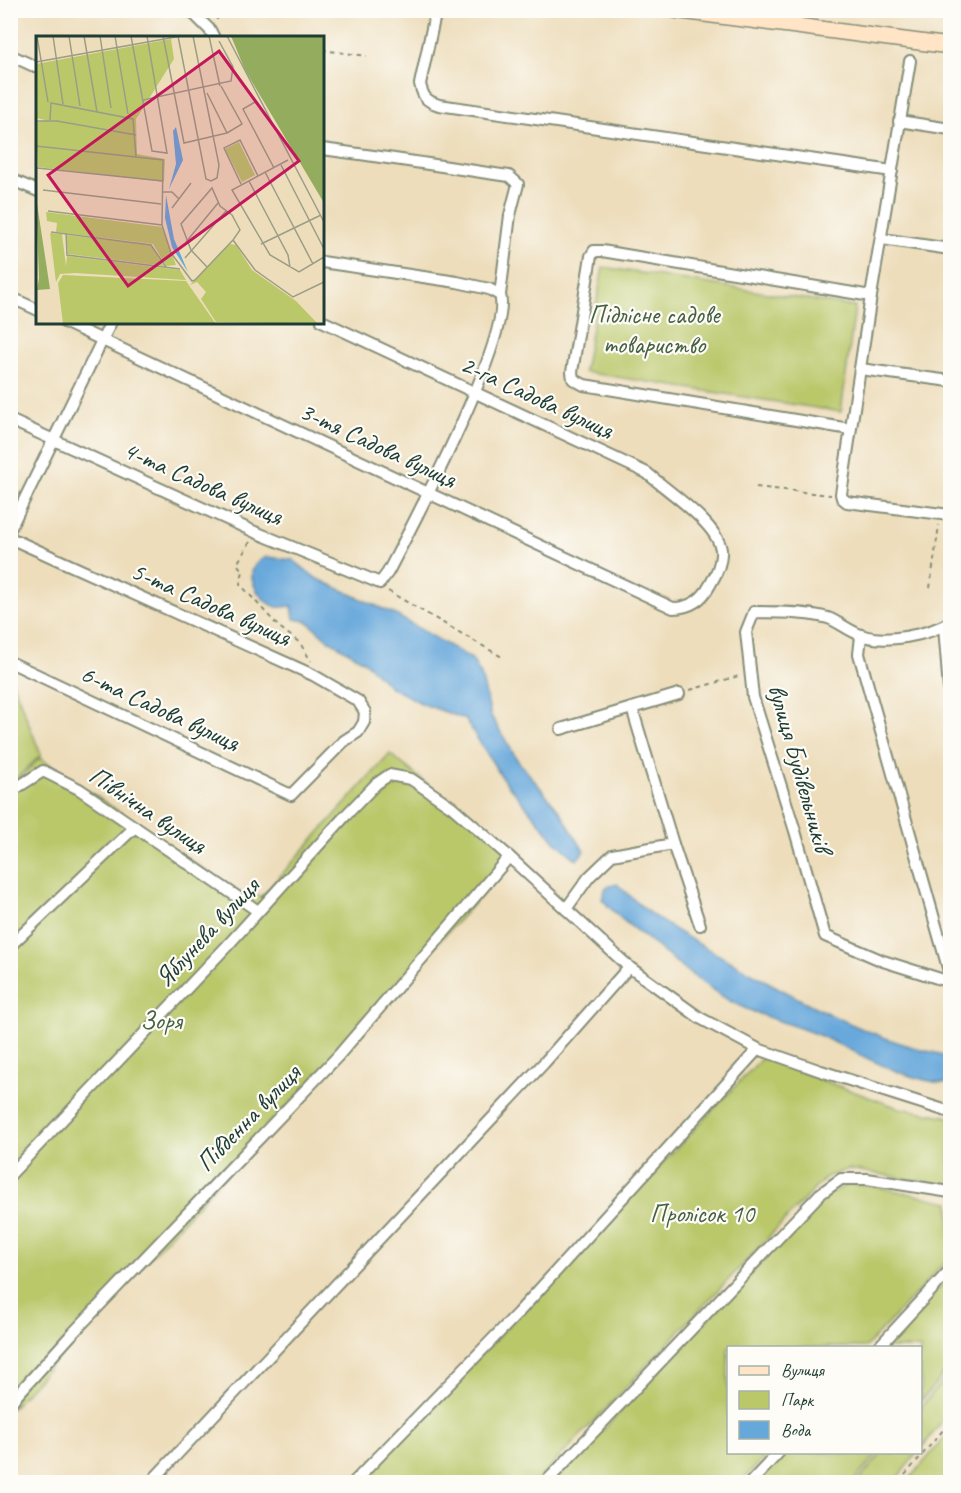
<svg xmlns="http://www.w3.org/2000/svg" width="961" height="1493" font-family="Caveat,sans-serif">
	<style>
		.green { fill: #bac86a; stroke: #6c824f; stroke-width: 1.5 }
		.water { fill: #67a8db; stroke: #437288; stroke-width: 1.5 }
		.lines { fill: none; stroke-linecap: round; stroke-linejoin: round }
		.street-casing { stroke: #868d78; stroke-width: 14 }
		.secondary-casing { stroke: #868d78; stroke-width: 18 }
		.path { stroke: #868d78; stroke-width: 2; stroke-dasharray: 4.5 4.5; stroke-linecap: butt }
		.street { stroke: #fff; stroke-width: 10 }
		.secondary { stroke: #ffe4c6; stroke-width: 15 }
		.labels { text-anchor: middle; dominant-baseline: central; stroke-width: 4.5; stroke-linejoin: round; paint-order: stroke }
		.park-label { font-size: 26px; fill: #466042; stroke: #fdfcf7 }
		.street-label { font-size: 26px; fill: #1f3d34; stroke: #fdfcf7 }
		.inset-road { fill: none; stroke: #9b9d85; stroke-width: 1.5 }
		.view { fill: #c2185b; fill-opacity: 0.15; stroke: #c2185b; stroke-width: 3 }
		.inset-edge { fill: none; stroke: #1f3d34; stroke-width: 3 }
	</style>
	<rect width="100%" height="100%" fill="#fdfcf7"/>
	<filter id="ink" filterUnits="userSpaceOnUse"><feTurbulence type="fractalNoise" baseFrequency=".0167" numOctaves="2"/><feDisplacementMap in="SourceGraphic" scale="12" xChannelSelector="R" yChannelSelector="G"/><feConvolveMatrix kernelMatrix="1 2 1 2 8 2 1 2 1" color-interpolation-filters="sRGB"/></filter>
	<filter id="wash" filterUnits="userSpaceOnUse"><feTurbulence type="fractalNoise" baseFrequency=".008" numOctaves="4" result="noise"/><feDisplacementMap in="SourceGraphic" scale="24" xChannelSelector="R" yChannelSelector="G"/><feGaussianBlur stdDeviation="1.35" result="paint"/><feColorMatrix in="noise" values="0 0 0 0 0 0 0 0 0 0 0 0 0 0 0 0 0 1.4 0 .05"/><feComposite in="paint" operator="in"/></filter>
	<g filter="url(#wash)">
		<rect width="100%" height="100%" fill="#edddbb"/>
		<g class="green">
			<polygon points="603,267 855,307 841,412 584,372"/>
			<polygon points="11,678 41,755 11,783 10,783"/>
			<polygon points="390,754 517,856 11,1409 11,786 40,758 247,898 263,895"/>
			<polygon points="764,1056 824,1081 899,1108 950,1117 950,1186 849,1169 826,1177 536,1482 360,1482"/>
			<path d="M849,1184C883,1186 917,1196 950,1202V1257L866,1347L728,1348V1452L769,1453L741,1482H554L824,1196Z"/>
			<polygon points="950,1277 950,1366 921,1401 920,1348 885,1348"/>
			<polygon points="950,1371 950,1411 921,1449 921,1407"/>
			<polygon points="950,1431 950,1482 907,1482"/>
			<polygon points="786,1453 878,1453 853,1482 757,1482"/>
			<polygon points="882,1453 917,1453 894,1482 857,1482"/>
		</g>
		<g class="water">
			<path d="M267,557L293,560L316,578L394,614L472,659L481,675L491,716L518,761L559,810L584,851L577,860L556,842L503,779L465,719L423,704L390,687L364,661L327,639L307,621L294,619L292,606C288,606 281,608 277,607C262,603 245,580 255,565C257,561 263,559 267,557Z"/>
			<path d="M617,884C628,894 639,905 651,914C684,938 722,956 757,976C816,1009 884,1044 950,1056V1084C903,1080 866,1057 823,1037C793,1024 759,1017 730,1001C700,983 673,960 646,938C629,925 616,916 602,899L606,887Z"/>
		</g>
	</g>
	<g filter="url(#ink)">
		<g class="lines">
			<defs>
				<g id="street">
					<polyline points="190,10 210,30 214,38"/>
					<path d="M436,10L420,84C423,97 426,101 439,105L892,171"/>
					<polyline points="10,55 38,68"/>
					<polyline points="910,61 871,296 841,494 842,498 847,502 950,515"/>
					<polyline points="899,121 950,129"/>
					<path d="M322,149C385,157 447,167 509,176L518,184L510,215L500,295"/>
					<polyline points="10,179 38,191"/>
					<polyline points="882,239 950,249"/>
					<polyline points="10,297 38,310"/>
					<path d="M64,322L673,608C690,608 702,600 710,585C716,575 722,561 721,550C718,524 666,490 647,473L322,321"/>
					<polyline points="860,369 950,381"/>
					<path d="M10,420L255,532L380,583L388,572C411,528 513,335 500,295L489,289L457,282L322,262"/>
					<polyline points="850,429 584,385 573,379 572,372 591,256 594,251 602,251 871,296"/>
					<polyline points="10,529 111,322"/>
					<polyline points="10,538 313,675 358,701 365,712 364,722 358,732 344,741 291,795 10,662"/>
					<path d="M950,622C929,635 885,644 861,635C849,631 839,622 828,618C808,612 775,612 754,612L746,632L753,697L795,831L825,936L883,961L950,982"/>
					<polyline points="944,626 950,702"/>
					<polyline points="861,636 859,654 950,975"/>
					<polyline points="632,708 673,844 700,925"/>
					<polyline points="561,729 679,694"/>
					<polyline points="10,792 43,771 79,789 258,911"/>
					<polyline points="566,909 589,877 612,855 673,844"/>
					<polyline points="10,946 135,827"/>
					<polyline points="10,1175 227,946 346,815 376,784 389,775 411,779 452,807 505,853 629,967 700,1018 758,1049 821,1071 950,1112"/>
					<polyline points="878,1348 950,1270"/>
					<polyline points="10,1403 72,1334 338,1056 509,857"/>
					<polyline points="151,1482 544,1063 629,967"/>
					<polyline points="354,1482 518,1313 758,1049"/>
					<polyline points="546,1482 820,1194 841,1179 867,1179 950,1192"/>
					<polyline points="751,1482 779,1452"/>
				</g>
				<polyline id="secondary" points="674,10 950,46"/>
			</defs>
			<use href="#street" class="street-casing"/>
			<use href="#secondary" class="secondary-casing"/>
			<g class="path">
				<polyline points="878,10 950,20"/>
				<polyline points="217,20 218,10"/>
				<polyline points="322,50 367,56"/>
				<polyline points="756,487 831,495"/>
				<polyline points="250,542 237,564 243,571 240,584 278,626 300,643 311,661"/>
				<polyline points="930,588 939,525"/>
				<polyline points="388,591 502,657"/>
				<polyline points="690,690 739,676"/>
				<polyline points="899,1482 950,1422"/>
			</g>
			<use href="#street" class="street"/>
			<use href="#secondary" class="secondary"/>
		</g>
	</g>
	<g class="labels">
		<g class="park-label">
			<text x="654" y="314">Підлісне садове<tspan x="654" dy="30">товариство</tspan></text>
			<text x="161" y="1020">Зоря</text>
			<text x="702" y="1213">Пролісок 10</text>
		</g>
		<g class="street-label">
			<text transform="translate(537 397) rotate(25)">2-га Садова вулиця</text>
			<text transform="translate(378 445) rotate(25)">3-тя Садова вулиця</text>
			<text transform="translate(203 483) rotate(24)">4-та Садова вулиця</text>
			<text transform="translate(211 604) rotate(24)">5-та Садова вулиця</text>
			<text transform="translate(160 708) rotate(25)">6-та Садова вулиця</text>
			<text transform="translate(800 768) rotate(74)">вулиця Будівельників</text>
			<text transform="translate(148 810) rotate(34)">Північна вулиця</text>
			<text transform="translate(207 932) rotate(-47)">Яблунева вулиця</text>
			<text transform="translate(248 1118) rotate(-46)">Південна вулиця</text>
		</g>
	</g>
	<g transform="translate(36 36)">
		<rect width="288" height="288" fill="#edddbb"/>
		<path d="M135,3L138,23L100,83L101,118L129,123L128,146L2,131L0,86L9,84L0,82V28ZM203,106L219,139L206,146L189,113ZM10,176L126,191L140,229L130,230L117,208L20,196L21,187L11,185ZM14,197L26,198L30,230L31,220L144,234L150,244L39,237L24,238L20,246ZM30,199L115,209L128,230L32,218ZM194,208L200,209L216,234L260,265L282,288L180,286L165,263L170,256L161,246L154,249ZM27,239L150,245L180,288H27L22,247Z" fill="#bac86a"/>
		<path d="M195,0H288V167L209,34ZM0,161L14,253L1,254L3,242Z" fill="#93ac5e"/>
		<path d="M140,91L147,124L133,153L140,128L137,95ZM130,159L138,203L152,236L136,211L129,182Z" fill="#67a8db"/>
		<path class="inset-road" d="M1,0L12,66M17,0L27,68M33,0L44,70M48,0L61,76M64,0L75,72M79,0L92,78M95,0L116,115L131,117L111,0M127,0L148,107L191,97L171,57M142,0L170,143L175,145L181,142L183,129L157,0M173,0L184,50M191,0L288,186M0,26L145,0M185,50L206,88L191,97M107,64L195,45L197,31L183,5M219,66L207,73L238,132M14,84L15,67L97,83L100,121M0,85H21L100,99M0,110L127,124L126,189L135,217L156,245L159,244L197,204L204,194L196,179L184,170L176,152L145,188L155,214L171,231M252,124L196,154L234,219L263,236L288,221M245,129L288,213M1,132L127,145M229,136L277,228M213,145L252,219L254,231M205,148L188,112L204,104L222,140M7,154L125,168M126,156H136L143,163M136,172L155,147M12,175L126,189M15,196L115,209L130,231M30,197L31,219L144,233M197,204L219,234L257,261L288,246M150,206L182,167M225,208L285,179M149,222L190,175"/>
		<path class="view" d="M183,15L263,125L92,250L12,139Z"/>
		<rect width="288" height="288" class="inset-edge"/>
	</g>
	<rect width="961" height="1493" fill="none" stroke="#fdfcf7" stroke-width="36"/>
	<rect x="727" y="1346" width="195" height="108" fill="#fdfcf7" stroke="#a4b0a9" stroke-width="1.5"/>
	<rect x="739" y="1366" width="30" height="9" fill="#ffe4c6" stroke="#a4b0a9" stroke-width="1.5"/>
	<text x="781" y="1376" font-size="18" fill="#1f3d34">Вулиця</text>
	<rect x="739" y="1391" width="30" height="18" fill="#bac86a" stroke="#a4b0a9" stroke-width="1.5"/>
	<text x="781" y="1406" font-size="18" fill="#1f3d34">Парк</text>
	<rect x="739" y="1421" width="30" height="18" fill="#67a8db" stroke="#a4b0a9" stroke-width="1.5"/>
	<text x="781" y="1436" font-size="18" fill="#1f3d34">Вода</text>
</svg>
